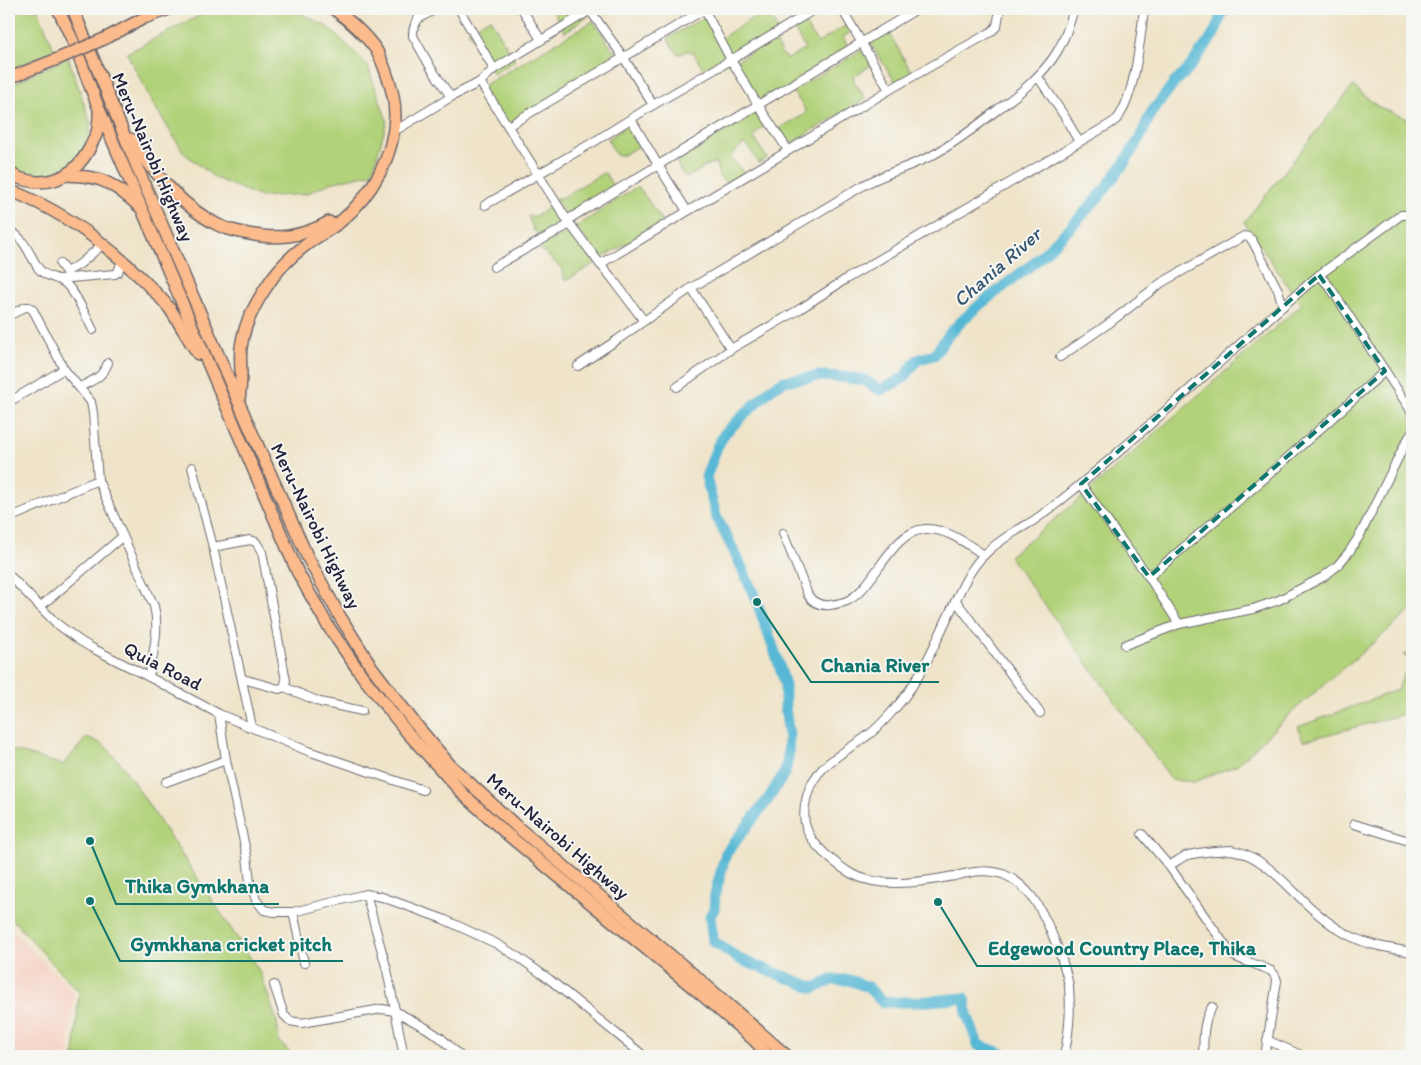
<svg xmlns="http://www.w3.org/2000/svg" width="1421" height="1065" font-family="Itim,sans-serif">
	<style>
		.built { fill: #f6d2c4 }
		.green { fill: #b2d27a; stroke: #6a7a5a }
		.lines { fill: none; stroke-linecap: round; stroke-linejoin: round }
		.river { stroke: #57b8d5; stroke-width: 11 }
		.minor-casing { stroke: #6a666d; stroke-width: 10 }
		.highway-casing { stroke: #6a666d; stroke-width: 14 }
		.minor { stroke: #fff; stroke-width: 8 }
		.highway { stroke: #fbbb8c; stroke-width: 11 }
		.highway-bridge-casing { stroke: #6a666d; stroke-width: 14; stroke-linecap: butt }
		.highway-bridge { stroke: #fbbb8c; stroke-width: 11 }
		.marked { fill: none; stroke: #0f766e; stroke-width: 4; stroke-dasharray: 10 6; stroke-linejoin: round }
		.labels { text-anchor: middle; dominant-baseline: central; stroke-width: 4; stroke-linejoin: round; paint-order: stroke }
		.street-label { font-size: 19px; fill: #22223b; stroke: #f6f6f2 }
		.water-label { font-size: 20px; font-style: italic; fill: #355671; stroke: #f6f6f2 }
		.leader { fill: none; stroke: #0f766e; stroke-width: 2 }
		.callout-dot { fill: #0f766e; stroke: #f6f6f2; stroke-width: 2 }
		.callout-label { font-size: 20px; text-anchor: middle; font-weight: bold; fill: #0f766e; stroke: #f6f6f2; stroke-width: 4; stroke-linejoin: round; paint-order: stroke }
	</style>
	<rect width="100%" height="100%" fill="#f6f6f2"/>
	<filter id="ink" filterUnits="userSpaceOnUse"><feTurbulence type="fractalNoise" baseFrequency=".02" numOctaves="2"/><feDisplacementMap in="SourceGraphic" scale="10" xChannelSelector="R" yChannelSelector="G"/><feConvolveMatrix kernelMatrix="1 2 1 2 8 2 1 2 1" color-interpolation-filters="sRGB"/></filter>
	<filter id="wash" filterUnits="userSpaceOnUse"><feTurbulence type="fractalNoise" baseFrequency=".0096" numOctaves="4" result="noise"/><feDisplacementMap in="SourceGraphic" scale="20" xChannelSelector="R" yChannelSelector="G"/><feGaussianBlur stdDeviation="1.12" result="paint"/><feColorMatrix in="noise" values="0 0 0 0 0 0 0 0 0 0 0 0 0 0 0 0 0 1.4 0 .05"/><feComposite in="paint" operator="in"/></filter>
	<g filter="url(#wash)">
		<rect width="100%" height="100%" fill="#efe4c9"/>
		<polygon class="built" points="9,927 74,993 68,1056 9,1056"/>
		<g class="green">
			<polygon points="9,9 38,9 54,50 9,70"/>
			<polygon points="212,9 293,9 329,28 367,64 387,121 372,173 330,183 306,194 261,197 215,178 184,153 152,102 127,53"/>
			<polygon points="552,9 583,9 588,16 565,32"/>
			<path d="M762,12C770,12 775,24 778,31L732,60L720,39Z"/>
			<polygon points="705,17 729,61 706,74 693,52 687,51 681,54 678,54 671,45 668,38"/>
			<polygon points="490,18 515,61 493,74 468,31"/>
			<polygon points="593,21 621,61 506,126 481,87"/>
			<polygon points="800,21 803,21 818,43 851,22 856,29 843,37 850,50 760,106 733,63 775,38 781,53 788,59 805,49 794,29 796,23"/>
			<polygon points="888,31 912,73 896,83 870,43"/>
			<polygon points="866,48 871,65 853,77 855,83 866,99 789,144 780,131 781,127 802,116 806,112 803,106 792,91"/>
			<polygon points="68,57 91,124 87,145 72,164 42,177 16,171 9,162 9,86"/>
			<polygon points="1353,86 1377,106 1412,121 1412,610 1293,711 1237,765 1194,782 1172,780 1009,556 1081,498 1301,305 1244,222"/>
			<path d="M758,111L767,124L758,131L754,138L767,158L759,163C754,157 751,149 744,144L741,146L730,157L744,173L727,184L719,176L716,163C707,162 696,175 686,177C681,172 678,168 677,161Z"/>
			<polygon points="629,124 641,145 623,155 616,155 612,149 608,139"/>
			<polygon points="603,173 606,174 609,180 619,194 571,223 555,199 563,197"/>
			<polygon points="638,186 663,222 600,259 576,227"/>
			<path d="M553,202L569,225L522,247L539,235L534,231L528,216C538,218 547,209 553,202Z"/>
			<polygon points="571,230 596,263 565,281 562,269 539,247"/>
			<polygon points="1412,652 1412,712 1303,741 1298,727 1397,690 1411,660 1403,655"/>
			<polygon points="87,737 104,745 122,765 260,972 277,1022 279,1042 294,1056 74,1056 79,992 9,916 9,749 63,765"/>
		</g>
		<g class="lines">
			<polyline class="river" points="1006,1056 1003,1054 978,1045 967,1014 965,998 917,1002 882,1002 868,987 849,980 831,980 814,988 739,959 713,941 710,916 714,909 715,894 726,853 769,798 785,772 788,758 789,735 785,708 785,685 777,658 757,602 738,559 716,516 706,477 717,447 725,433 771,389 784,381 820,376 843,377 864,380 880,390 904,378 917,360 934,355 950,333 965,318 983,302 1034,263 1074,224 1101,194 1125,162 1141,136 1151,113 1174,83 1187,71 1214,34 1224,9"/>
		</g>
	</g>
	<g filter="url(#ink)">
		<g class="lines">
			<defs>
				<g id="minor">
					<path d="M424,9C419,18 412,26 413,36L431,68L451,97"/>
					<polyline points="459,9 494,69"/>
					<polyline points="522,9 541,40"/>
					<polyline points="589,9 624,58 653,105"/>
					<polyline points="704,9 731,60 758,105 788,150"/>
					<polyline points="842,9 889,90"/>
					<polyline points="418,19 436,9"/>
					<polyline points="1038,77 1065,117 1079,142"/>
					<polyline points="480,82 567,220 600,264 612,278 644,321"/>
					<polyline points="631,119 658,165 687,211"/>
					<polyline points="508,126 705,9"/>
					<polyline points="393,132 451,97 480,82 494,69 592,9"/>
					<polyline points="485,205 597,140 653,105 731,60 815,9"/>
					<polyline points="567,220 917,9"/>
					<path d="M9,231C25,237 30,257 39,269C46,278 58,277 66,284C77,294 86,317 93,330"/>
					<polyline points="60,264 66,272 80,264 103,244"/>
					<polyline points="600,264 889,90 991,32 997,26 1000,9"/>
					<polyline points="494,267 570,224"/>
					<polyline points="1319,275 1401,215 1409,215 1412,216"/>
					<polyline points="59,279 115,274 118,272 122,260"/>
					<path d="M691,288L731,349L800,309L846,279L1110,124C1115,121 1119,118 1121,113C1135,90 1141,36 1144,9"/>
					<polyline points="1283,306 1319,275 1330,287 1412,412"/>
					<polyline points="9,316 25,307 29,307 33,310 64,369 9,402"/>
					<path d="M1060,357L1108,324L1161,283L1244,236L1248,237L1252,240L1278,290L1283,306C1212,368 1143,433 1070,493C1058,503 1046,512 1033,521C1016,531 999,540 985,554C970,568 961,589 952,608C934,645 921,681 892,712C884,721 876,730 867,736C844,753 814,766 807,796C800,821 806,836 824,853C833,861 841,868 852,874C881,889 923,882 954,876C971,872 988,868 1005,875C1016,880 1025,888 1032,897C1046,915 1066,965 1069,987C1071,1010 1069,1034 1064,1056"/>
					<path d="M578,366L617,340L691,288L864,185C886,173 909,167 931,156C955,143 976,127 997,110C1020,93 1042,76 1057,52C1065,39 1070,23 1074,9"/>
					<polyline points="64,369 91,402 93,413 98,480"/>
					<path d="M80,387C93,380 102,378 108,363"/>
					<polyline points="677,387 731,349"/>
					<polyline points="192,467 213,547 251,722 249,727"/>
					<polyline points="1081,484 1115,532 1149,577 1179,624"/>
					<path d="M9,518L98,480L154,606C160,629 153,653 149,677"/>
					<path d="M783,533L808,595C813,603 820,606 830,605C837,604 843,603 849,600C877,584 890,532 925,529C947,528 967,544 984,555"/>
					<polyline points="213,547 250,540 256,542 262,552 286,681 284,687 279,689 243,679"/>
					<polyline points="9,575 56,623 80,641 92,648 149,677 219,714 226,760 166,782"/>
					<polyline points="1149,577 1265,478 1385,371"/>
					<polyline points="956,601 1040,713"/>
					<polyline points="40,607 123,536"/>
					<polyline points="1125,645 1179,624 1253,609 1279,600 1323,577 1337,566 1349,552 1360,535 1404,446 1412,432"/>
					<polyline points="284,687 320,702 362,711"/>
					<polyline points="219,714 308,751 423,790"/>
					<polyline points="226,760 247,856 250,882 256,900 264,910 274,912 293,912 366,894 382,897 443,919 495,943 518,957 549,979 644,1056"/>
					<polyline points="1354,824 1412,842"/>
					<path d="M1142,834L1169,866L1232,955C1245,962 1260,965 1271,971C1275,974 1276,977 1277,981L1265,1056"/>
					<path d="M1169,866C1174,863 1180,859 1185,856C1195,853 1206,852 1215,851C1220,851 1226,850 1231,850C1262,854 1288,887 1310,907C1320,916 1331,925 1343,932C1364,945 1388,948 1412,952"/>
					<polyline points="366,894 387,970 404,1056"/>
					<polyline points="293,912 304,963"/>
					<polyline points="274,985 284,1015 290,1021 301,1023 382,1009 395,1011 426,1028 441,1038 460,1056"/>
					<polyline points="1267,1040 1303,1056"/>
					<path d="M1203,1056C1204,1039 1202,1022 1212,1007"/>
				</g>
				<g id="highway">
					<polyline points="58,9 72,39 99,109 297,571 328,626 363,677 406,731 464,795 507,834 701,994 753,1039 769,1056"/>
					<polyline points="73,9 140,174 249,426 308,558 339,615 371,666 413,721 450,765 515,825 700,980 787,1056"/>
					<polyline points="104,39 144,18 169,9"/>
					<polyline points="9,78 55,60"/>
					<path d="M131,139C153,172 182,207 218,225C226,229 235,231 244,233C276,240 300,238 329,222"/>
					<path d="M9,172C17,179 27,181 37,182C64,183 83,165 93,141C95,137 98,132 98,127C99,122 99,116 99,112"/>
					<path d="M66,175C77,176 88,176 98,179C114,184 127,196 140,207"/>
					<path d="M9,190C58,209 101,239 139,276C149,286 161,297 170,309C180,324 189,340 198,354"/>
					<path d="M239,401C240,392 241,383 241,375C241,366 240,357 241,348C243,327 254,306 265,289C275,272 291,256 306,245C317,236 330,230 341,221C371,196 394,157 395,116C395,102 392,88 387,75C384,66 380,56 375,48C363,32 349,20 334,9"/>
				</g>
			</defs>
			<use href="#minor" class="minor-casing"/>
			<use href="#highway" class="highway-casing"/>
			<use href="#minor" class="minor"/>
			<use href="#highway" class="highway"/>
			<defs>
				<polyline id="highway-bridge" points="55,60 104,39"/>
			</defs>
			<use href="#highway-bridge" class="highway-bridge-casing"/>
			<use href="#highway-bridge" class="highway-bridge"/>
		</g>
	</g>
	<path class="marked" d="M1319,275L1385,371L1149,577L1081,484Z"/>
	<g class="labels">
		<g class="street-label">
			<text transform="translate(153 157) rotate(67)">Meru-Nairobi Highway</text>
			<text transform="translate(316 526) rotate(64)">Meru-Nairobi Highway</text>
			<text transform="translate(163 666) rotate(27)">Quia Road</text>
			<text transform="translate(558 836) rotate(41)">Meru-Nairobi Highway</text>
		</g>
		<g class="water-label">
			<text transform="translate(997 267) rotate(-41)">Chania River</text>
		</g>
	</g>
	<path class="leader" d="M757 602L811 682H939M90 841L116 904H279M90 901L120 961H343M938 902L977 966H1266"/>
	<g class="callout-dot">
		<circle cx="757" cy="602" r="5"/>
		<circle cx="90" cy="841" r="5"/>
		<circle cx="90" cy="901" r="5"/>
		<circle cx="938" cy="902" r="5"/>
	</g>
	<g class="callout-label">
		<text x="875" y="672">Chania River</text>
		<text x="197" y="893">Thika Gymkhana</text>
		<text x="231" y="951">Gymkhana cricket pitch</text>
		<text x="1122" y="955">Edgewood Country Place, Thika</text>
	</g>
	<rect width="1421" height="1065" fill="none" stroke="#f6f6f2" stroke-width="30"/>
</svg>
